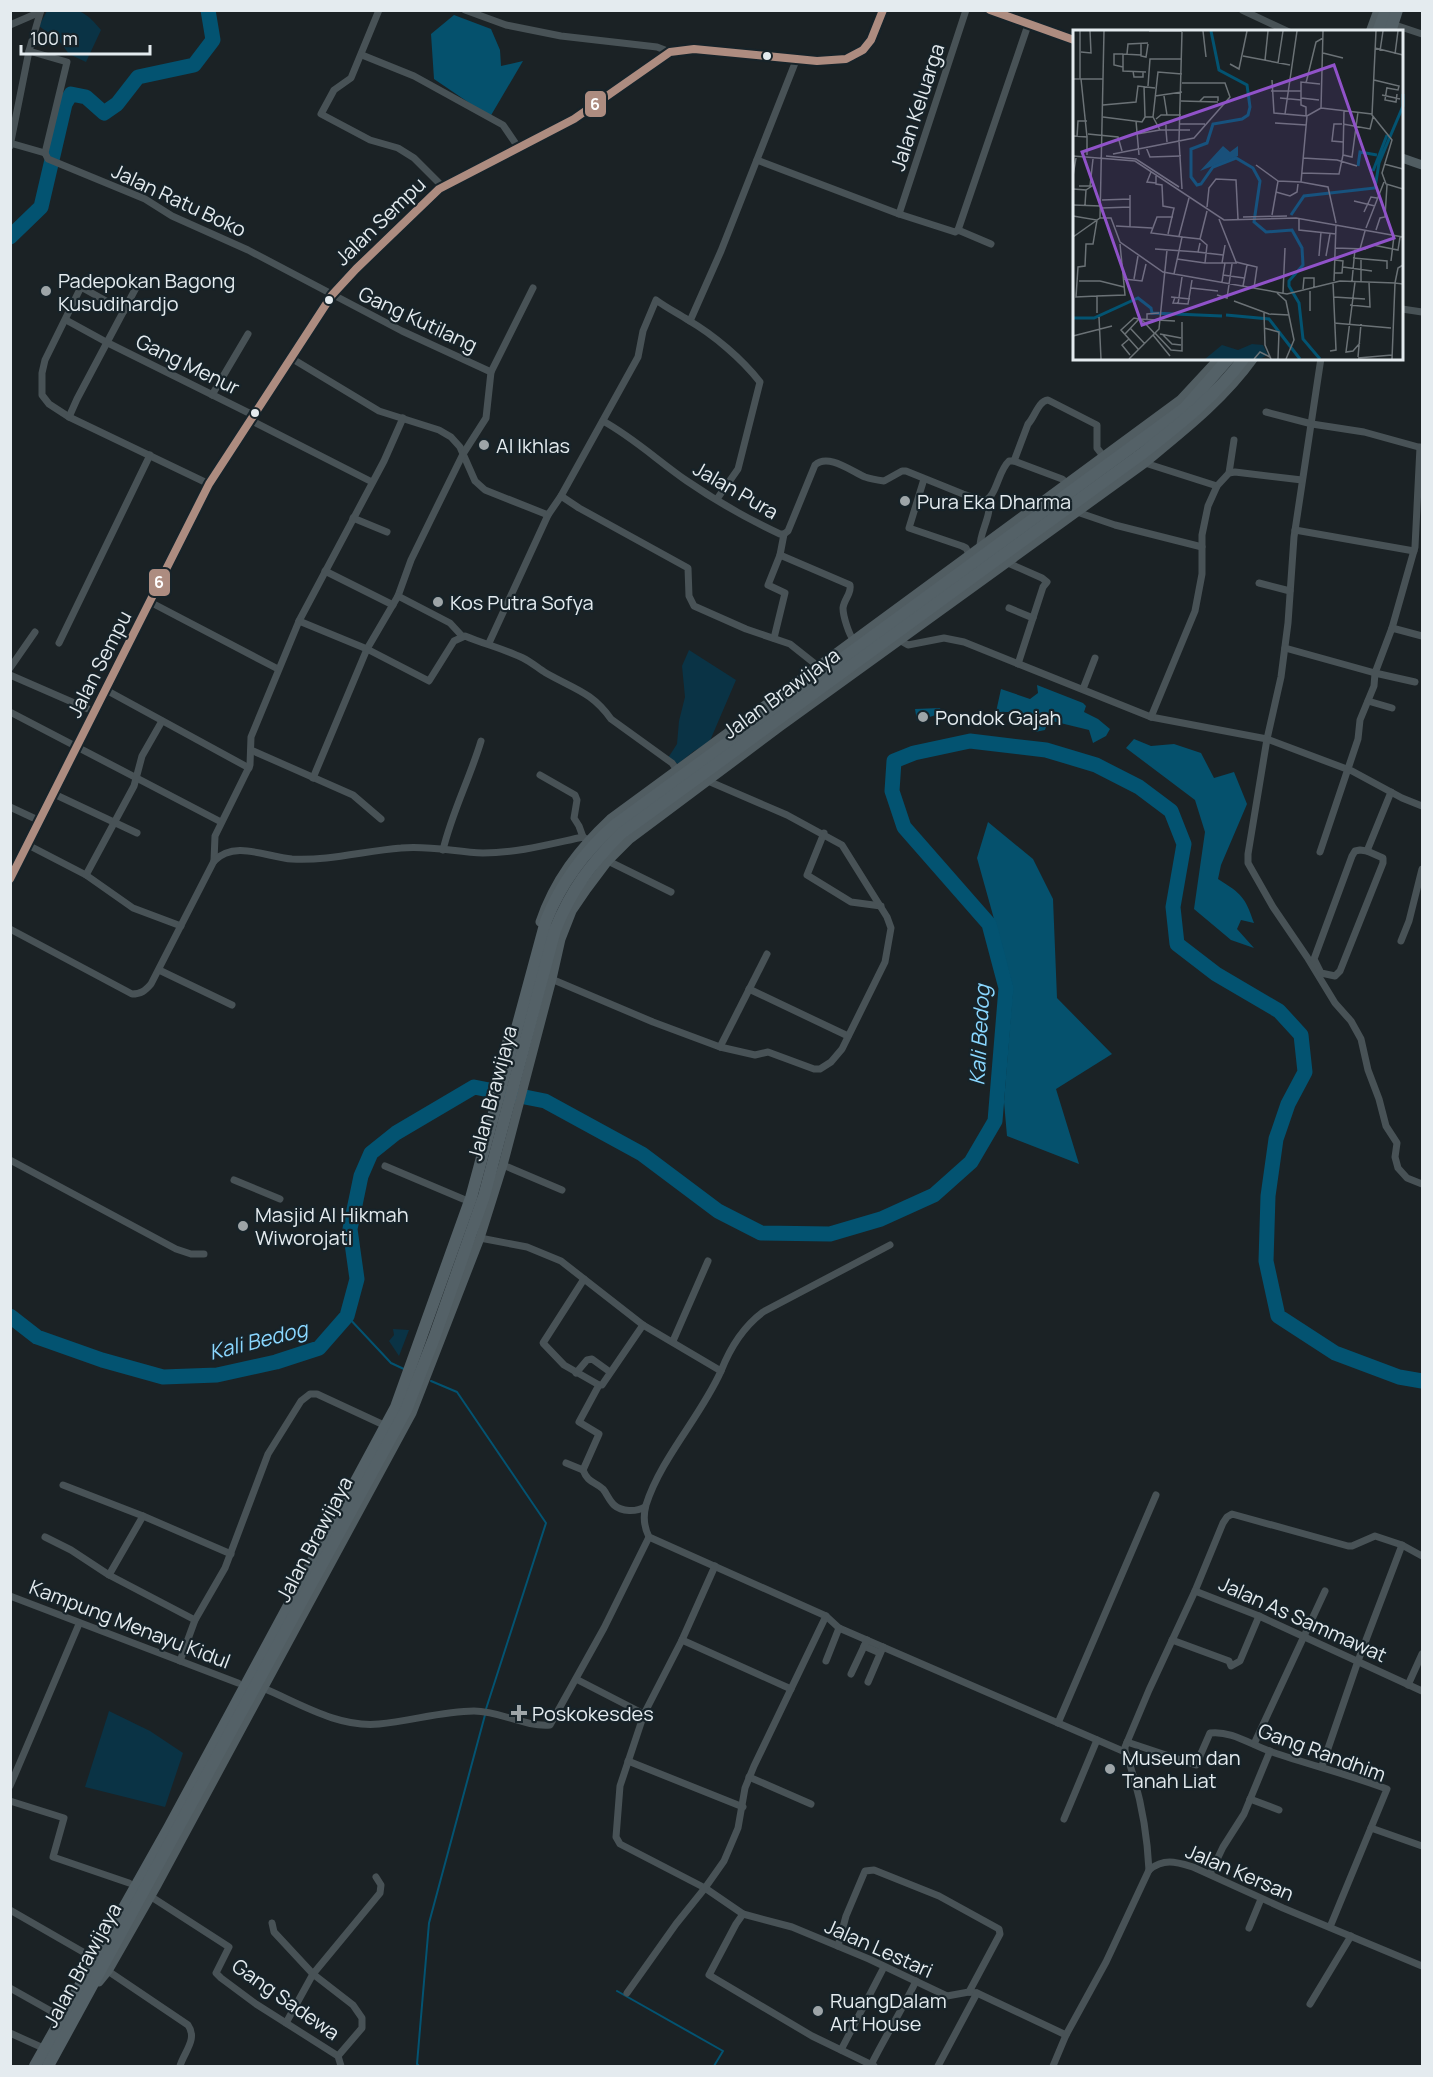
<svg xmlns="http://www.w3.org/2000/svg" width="1433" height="2077" font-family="Manrope,sans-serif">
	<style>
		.green { fill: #0a3345 }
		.forest { fill: #05516d }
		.water { fill: #035371 }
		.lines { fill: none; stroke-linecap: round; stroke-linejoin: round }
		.stream { stroke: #035371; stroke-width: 2 }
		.river { stroke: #035371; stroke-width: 15 }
		.street { stroke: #485256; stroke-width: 7 }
		.secondary { stroke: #515d62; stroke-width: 9 }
		.highway { stroke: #546167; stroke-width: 12 }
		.bus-1-casing { stroke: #172329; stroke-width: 12 }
		.bus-1 { stroke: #ad8c80; stroke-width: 8 }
		.bus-dot { fill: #e4ebef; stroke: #172329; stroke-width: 2 }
		.poi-dot { fill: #9ea5a8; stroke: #172329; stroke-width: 2 }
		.labels { text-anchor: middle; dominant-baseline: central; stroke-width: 4.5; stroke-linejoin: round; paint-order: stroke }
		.street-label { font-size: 20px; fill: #e4ebef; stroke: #172329 }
		.poi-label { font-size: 20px; fill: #e4ebef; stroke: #172329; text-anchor: start }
		.water-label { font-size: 21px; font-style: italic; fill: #8ad7ff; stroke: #172329 }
		.inset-river { fill: none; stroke: #035371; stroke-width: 3 }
		.inset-road { fill: none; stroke: #6b7276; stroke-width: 1.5 }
		.view { fill: #9052c9; fill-opacity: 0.15; stroke: #9052c9; stroke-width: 3 }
		.inset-edge { fill: none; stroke: #e4ebef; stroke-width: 3 }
		.line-badge { stroke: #172329; stroke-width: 2 }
		.badge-label { font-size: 16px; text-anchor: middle; font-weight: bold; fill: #fff }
	</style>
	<rect width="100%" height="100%" fill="#1b2225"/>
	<g class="green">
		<path d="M47,11C77,11 80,5 101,30L86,62L69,54L60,42L39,26Z"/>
		<polygon points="689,650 736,680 709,743 694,751 678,764 668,758 677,744 679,721 685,697 682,666"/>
		<polygon points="393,1329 409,1330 399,1356 389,1341 394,1335"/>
		<polygon points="109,1711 150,1731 183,1753 165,1807 85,1787"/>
	</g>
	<g class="forest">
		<polygon points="454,15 491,29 500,50 501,66 523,61 490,117 434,79 431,34"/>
		<polygon points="1037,685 1083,703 1086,706 1084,712 1098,719 1110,729 1106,736 1093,743 1089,730 1048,720 1045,730 1035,732 1032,726 1022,725 1014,712 996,712 1001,689 1030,699 1038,693"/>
		<path d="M1134,739L1151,746L1174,744L1201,753L1214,778L1234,772L1247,804L1221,865L1218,879C1242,894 1245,897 1254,923L1241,920L1237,929L1254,948L1231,940L1194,909L1205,832L1195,800L1126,748Z"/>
		<polygon points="988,822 1033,859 1053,899 1057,998 1112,1054 1056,1089 1079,1164 1007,1136 1004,1102 1013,987 977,858"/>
	</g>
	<polygon class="water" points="940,708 942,713 917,721 915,709"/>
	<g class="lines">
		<g class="stream">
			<polyline points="347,1316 391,1363 406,1370"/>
			<polyline points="431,1381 457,1392 546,1523 486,1709"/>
			<polyline points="617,1991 723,2051 714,2066"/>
			<polyline points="419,2066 417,2064 429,1923 485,1715"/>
		</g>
		<g class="river">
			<polyline points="10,237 41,207 65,104 71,94 86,97 104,113 117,104 138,77 194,65 213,40 208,10"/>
			<polyline points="10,1316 37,1337 102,1360 163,1377 217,1375 276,1362 319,1348 347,1316 357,1279 350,1229 361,1176 371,1153 396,1133 474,1087 545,1101 642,1154 718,1211 761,1233 830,1234 881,1219 934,1195 971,1162 995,1121 1006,988 989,924 904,827 892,791 894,761 914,753 970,741 1046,750 1096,765 1139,787 1171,811 1184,844 1173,907 1177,944 1216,974 1279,1011 1301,1035 1305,1072 1288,1104 1276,1139 1268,1196 1266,1261 1278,1316 1335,1353 1399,1377 1422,1381"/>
		</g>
		<g class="street">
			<polyline points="379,10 351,78 334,90 321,114 370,140 398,148 414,158 443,187"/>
			<polyline points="465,10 506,25 561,36 657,47 670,52"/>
			<polyline points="1242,10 1289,32"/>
			<polyline points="1392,24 1422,34"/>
			<polyline points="10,25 40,12"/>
			<polyline points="29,51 67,62 45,153"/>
			<polyline points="362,55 414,76 503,125 518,147"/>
			<polyline points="10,143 45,153 48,159 145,199 172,216 248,250 402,331 491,372"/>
			<polyline points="10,146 29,51 41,10"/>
			<polyline points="757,160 899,214 955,232 958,230 991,244"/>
			<polyline points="899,214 966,10"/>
			<polyline points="958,230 1028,25"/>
			<polyline points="1402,309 1422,312"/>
			<polyline points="124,311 81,287 45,360 42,373 42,395 49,404 69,417 209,484"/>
			<polyline points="66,320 108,343 253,415"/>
			<polyline points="690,321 721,251 797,58"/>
			<path d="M291,358L379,411L439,430L451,437L460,447L475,481L485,490L548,515L561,496L638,357L643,331L656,300C667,308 677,313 688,320C714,335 742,359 760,382L738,469L717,499"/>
			<polyline points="1321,358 1294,537 1288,623 1281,677 1267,739 1248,854 1248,863 1273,907 1307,957 1335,1003 1351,1021 1361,1039 1368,1070 1379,1099 1386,1126 1397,1143 1395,1157 1398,1168 1407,1178 1422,1184"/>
			<polyline points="212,395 248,334"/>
			<polyline points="1266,412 1312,424 1364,432 1422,448"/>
			<polyline points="69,417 77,399 138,284"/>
			<polyline points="250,420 372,482"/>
			<path d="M603,421C634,438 658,461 687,481C716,501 748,519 780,534H784L788,531L815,465C828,453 851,471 865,477C871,479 877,480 884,481L902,471H906L963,494L985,501C997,495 998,471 1009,461H1014L1062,479L1068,484"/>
			<path d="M1014,461L1028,424C1035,417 1038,401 1048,400L1097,425V448L1104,457"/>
			<polyline points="1145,463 1217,486"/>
			<polyline points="1229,473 1234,440"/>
			<polyline points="924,479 909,528 962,546 966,548 970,556"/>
			<polyline points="561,496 579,508 688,568 689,596 694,606 746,629 790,644 819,667"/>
			<polyline points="1077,512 1115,525 1202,547"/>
			<polyline points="353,518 387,532"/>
			<polyline points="1295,530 1414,551"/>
			<path d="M980,548C979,532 993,515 988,500"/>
			<path d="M780,555L850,585C852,593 844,599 843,608C843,616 849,635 854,641"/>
			<polyline points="1008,563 1042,578 1047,582 1043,587 1018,664"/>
			<polyline points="325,571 393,605"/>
			<polyline points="1259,583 1290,591"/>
			<polyline points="398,596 411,560 432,517 463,454 486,418 491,372 533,288"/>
			<polyline points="150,602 278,669"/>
			<polyline points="1009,608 1033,618"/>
			<polyline points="299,621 384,461 403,418"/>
			<polyline points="1392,628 1415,547 1420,447"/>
			<polyline points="774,638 785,593 768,585 780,555 784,534"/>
			<polyline points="901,641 908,645 944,638 964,642 1151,717 1267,739 1352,771 1402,798 1422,806"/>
			<polyline points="59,643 150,455"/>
			<polyline points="489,643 548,515"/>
			<polyline points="1285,648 1375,673 1392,628 1422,636"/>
			<polyline points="10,668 35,632"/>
			<polyline points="10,675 95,712"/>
			<polyline points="1083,689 1095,658"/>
			<polyline points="106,690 249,768"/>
			<polyline points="1368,701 1392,708"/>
			<polyline points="10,712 221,822"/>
			<polyline points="1151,717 1195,611 1202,574 1202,535 1208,506 1217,486 1229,473 1235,472 1302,480"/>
			<polyline points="251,750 353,795 381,819"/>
			<polyline points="540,775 575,795 577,800 574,818 579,826 583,837"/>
			<polyline points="313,778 367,649 398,596 450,623 462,636"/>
			<polyline points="54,794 137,833"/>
			<polyline points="10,807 40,821"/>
			<polyline points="824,833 807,875 851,902 881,906"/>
			<polyline points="28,845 86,875 133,908 181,926"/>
			<path d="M443,850C452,812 470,778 481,741"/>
			<polygon points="1360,850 1367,851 1383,858 1383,863 1340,971 1335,976 1321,973 1314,959 1352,856 1355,851"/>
			<polyline points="1367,851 1391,792"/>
			<polyline points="1320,852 1358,739 1360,720 1374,686 1375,673 1415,682"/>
			<path d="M214,861L215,836L250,765L251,737L299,621L367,649L429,681L454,641L465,636C484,644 504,649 523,658C531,662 538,668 546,673C574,689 592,692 611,719L672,763L677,770"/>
			<polyline points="608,861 671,892"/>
			<polyline points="86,875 134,786 142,756 162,721"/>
			<path d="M10,929L132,994C141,994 145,991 151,984L214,861C235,840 266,857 292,859C329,861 364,851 401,848C428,845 456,852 483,853C517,853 550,844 583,837L588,840"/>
			<polyline points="1401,941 1409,921 1422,869"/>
			<polyline points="159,970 232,1005"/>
			<polyline points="549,978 653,1022 720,1047 755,1055 768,1052 814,1069 820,1069 831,1062 842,1049 885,962 891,928 887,917 842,845 787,815 708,781"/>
			<polyline points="749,989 848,1036"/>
			<polyline points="720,1047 767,954"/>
			<polyline points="10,1160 176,1249 191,1254 204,1254"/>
			<polyline points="503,1165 562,1190"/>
			<polyline points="385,1166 463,1199"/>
			<polyline points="234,1180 280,1199"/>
			<path d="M480,1238L527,1247L561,1261L643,1325L721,1371C701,1416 661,1458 646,1505C643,1516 644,1527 649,1537L826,1616L839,1628L1125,1752"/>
			<polyline points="584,1279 543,1343 564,1365 599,1385"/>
			<path d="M643,1325L602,1385H599L579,1422L599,1434L583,1470C588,1483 594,1481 603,1489C607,1494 609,1500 614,1505C622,1512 636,1512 645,1507"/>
			<polyline points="673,1341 708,1261"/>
			<path d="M721,1371C730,1348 743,1327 763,1312L890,1245"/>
			<polyline points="576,1373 587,1360 592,1359 610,1372"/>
			<polyline points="566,1463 583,1470"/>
			<polyline points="63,1485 143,1516 231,1554"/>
			<polyline points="45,1537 71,1550 109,1575 195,1620"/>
			<polyline points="715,1566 682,1640 644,1714 620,1786 616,1837 620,1844 705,1888 743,1914 736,1924 709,1975 812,2036 874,2066"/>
			<polyline points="109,1575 143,1516"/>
			<polyline points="1195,1591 1223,1523 1227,1517 1232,1514 1348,1546 1352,1546 1375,1536 1402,1545 1422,1556"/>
			<polyline points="10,1596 238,1683"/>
			<polyline points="682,1640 791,1689"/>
			<polyline points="1172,1640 1229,1661 1231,1666 1240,1661 1259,1616"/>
			<polyline points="864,1646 880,1653"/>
			<polyline points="180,1661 195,1620 225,1568 268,1454 301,1401 310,1394 317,1394 386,1426"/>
			<polyline points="826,1661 839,1628"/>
			<polyline points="851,1674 867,1640"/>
			<polyline points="576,1679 644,1714"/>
			<polyline points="868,1682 883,1647"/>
			<polyline points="1408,1685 1422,1654"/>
			<path d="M263,1688C299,1703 338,1728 379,1724C411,1721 443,1711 474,1711C501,1711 524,1727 550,1725L604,1628L649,1537"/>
			<polyline points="1058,1723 1156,1495"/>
			<path d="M1127,1742L1196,1765L1210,1733C1231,1730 1253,1746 1272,1752C1310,1765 1350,1775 1387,1789L1330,1927"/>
			<polyline points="1254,1744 1325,1591"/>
			<polyline points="628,1761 743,1807"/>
			<polyline points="1322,1766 1358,1661 1402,1545"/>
			<polyline points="749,1777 811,1804"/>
			<polyline points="10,1786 79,1624"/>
			<polyline points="1250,1799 1279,1810"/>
			<polyline points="10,1801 64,1818 53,1857 129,1883"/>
			<polyline points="1064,1819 1097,1740"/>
			<polyline points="1371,1828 1422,1846"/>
			<path d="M1149,1870C1147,1831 1139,1788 1125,1751V1747L1149,1690L1195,1591L1259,1616L1422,1691"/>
			<polyline points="1210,1874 1223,1847 1244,1814 1270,1751"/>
			<polyline points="150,1896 229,1947 216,1973 221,1978 256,2004 338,2056 341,2066"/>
			<polyline points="10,1910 90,1956"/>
			<polyline points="743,1914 792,1927 869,1959 947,1996 969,1992 977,1993 1066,2035"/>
			<polyline points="272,1923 274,1932 313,1974 353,2005 362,2018 362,2028 338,2056"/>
			<polyline points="1249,1928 1261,1899"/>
			<polyline points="838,1946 846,1916 865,1871 874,1870 939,1896 999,1929 1000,1934 969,1992"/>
			<path d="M108,1971L188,2025C198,2039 184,2052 180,2066"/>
			<polyline points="10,1988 58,2015"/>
			<polyline points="627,1993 676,1924 705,1888 724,1861 738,1828 745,1788 754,1766 826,1616"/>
			<polyline points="1310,2004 1351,1936"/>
			<polyline points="286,2023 313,1974 380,1893 381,1885 376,1877"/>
			<polyline points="10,2033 41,2047"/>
			<polyline points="841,2050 884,1967"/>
			<path d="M871,2065C885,2037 902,2010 916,1981"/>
			<polyline points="938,2066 977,1993"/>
			<path d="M1053,2066L1066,2035L1106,1962L1149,1870C1164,1858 1176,1862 1193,1867L1283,1908L1422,1966"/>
		</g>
		<g class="secondary">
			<polyline points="989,10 1074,40"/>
			<polyline points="1370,32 1378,10"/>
			<polyline points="1402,158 1422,165"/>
			<polyline points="10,880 209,484 332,295 356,269 439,189 574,119 670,52 694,49 817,61 846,59 863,50 871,40 883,10"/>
			<path d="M540,922C554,880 579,848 610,819L1180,400L1219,358"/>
			<polyline points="490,1103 510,1030"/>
			<path d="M99,1982L108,1971L156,1887L412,1413L480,1238L503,1165L552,979L561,939L572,911L587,889L608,861L629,840L780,727L1145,463C1184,431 1224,400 1254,358"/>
		</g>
		<g class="highway">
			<polyline points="1378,32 1386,10"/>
			<polyline points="1390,32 1397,10"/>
			<path d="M35,2066L169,1828L396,1407L471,1198L546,921C561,883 584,852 615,825L1185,408L1229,358"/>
			<path d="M48,2066L406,1410L434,1338L484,1196L555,930C571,890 591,863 622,833L1143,453C1180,424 1216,396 1244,358"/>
		</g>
		<defs>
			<g id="bus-1">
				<polyline points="990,10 1074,40"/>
				<polyline points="10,879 209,484 332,295 356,269 439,189 574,119 670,52 694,49 817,61 846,59 863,50 871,40 883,10"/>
			</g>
		</defs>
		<use href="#bus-1" class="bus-1-casing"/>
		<use href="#bus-1" class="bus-1"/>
	</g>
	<g class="bus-dot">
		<circle cx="767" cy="56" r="5"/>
		<circle cx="329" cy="300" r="5"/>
		<circle cx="255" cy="413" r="5"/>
	</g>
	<g class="poi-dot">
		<circle cx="46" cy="291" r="6"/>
		<circle cx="484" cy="445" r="6"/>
		<circle cx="905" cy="501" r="6"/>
		<circle cx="438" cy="602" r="6"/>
		<circle cx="923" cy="717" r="6"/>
		<circle cx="243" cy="1226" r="6"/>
		<path d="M516 1704h6v6h6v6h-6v6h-6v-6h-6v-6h6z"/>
		<circle cx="1110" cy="1769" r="6"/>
		<circle cx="818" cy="2011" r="6"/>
	</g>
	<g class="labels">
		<g class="street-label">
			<text transform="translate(917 107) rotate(-72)">Jalan Keluarga</text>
			<text transform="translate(179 200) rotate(25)">Jalan Ratu Boko</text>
			<text transform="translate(380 221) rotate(-44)">Jalan Sempu</text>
			<text transform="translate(418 319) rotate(25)">Gang Kutilang</text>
			<text transform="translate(188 364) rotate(26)">Gang Menur</text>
			<text transform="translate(736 490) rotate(30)">Jalan Pura</text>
			<text transform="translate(99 664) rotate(-63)">Jalan Sempu</text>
			<text transform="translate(781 693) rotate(-36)">Jalan Brawijaya</text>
			<text transform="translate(492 1093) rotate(-75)">Jalan Brawijaya</text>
			<text transform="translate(314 1539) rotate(-62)">Jalan Brawijaya</text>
			<text transform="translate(1303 1619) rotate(24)">Jalan As Sammawat</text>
			<text transform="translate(130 1624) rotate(21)">Kampung Menayu Kidul</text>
			<text transform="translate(1322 1752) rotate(20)">Gang Randhim</text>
			<text transform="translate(1240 1872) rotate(23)">Jalan Kersan</text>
			<text transform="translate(879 1948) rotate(24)">Jalan Lestari</text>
			<text transform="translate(82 1965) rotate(-61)">Jalan Brawijaya</text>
			<text transform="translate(286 1999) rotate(35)">Gang Sadewa</text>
		</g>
		<g class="poi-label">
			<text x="58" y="280">Padepokan Bagong<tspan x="58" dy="23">Kusudihardjo</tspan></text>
			<text x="496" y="445">Al Ikhlas</text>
			<text x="917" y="501">Pura Eka Dharma</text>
			<text x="450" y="602">Kos Putra Sofya</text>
			<text x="935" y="717">Pondok Gajah</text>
			<text x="255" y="1214">Masjid Al Hikmah<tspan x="255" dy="23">Wiworojati</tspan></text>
			<text x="532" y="1713">Poskokesdes</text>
			<text x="1122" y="1757">Museum dan<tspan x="1122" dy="23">Tanah Liat</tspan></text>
			<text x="830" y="2000">RuangDalam<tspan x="830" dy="23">Art House</tspan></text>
		</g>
		<g class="water-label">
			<text transform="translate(979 1035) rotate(-87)">Kali Bedog</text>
			<text transform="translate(258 1340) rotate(-14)">Kali Bedog</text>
		</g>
	</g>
	<g transform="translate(1073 30)">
		<rect width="330" height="330" fill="#1b2225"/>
		<path d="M179,314L190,315L195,325L186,329H132L149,315L165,320Z" fill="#0a3345"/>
		<path d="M150,116L157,122L165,116V126L127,141Z" fill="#05516d"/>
		<path class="inset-river" d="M138,1L146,40L174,55L177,77L175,85L169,89L140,94L134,113L118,119V147L124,155L128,154L140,137L163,128L180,138L187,151L181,192L193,202L219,200L229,218L230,235L216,251V256L226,273L230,309L247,329M285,136L287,122L304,125M300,141L314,105M218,185L231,166L302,158L306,133L330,76V64M153,285L196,289L227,329M0,288H21L65,268L78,278L79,283L149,286"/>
		<path class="inset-road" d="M76,1H109M130,1L133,27M224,1L212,84L234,86L248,78M303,1L299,85L319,110L309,143L313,154L330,159M109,2L106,111L109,159M68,14V26L73,27L75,14M302,18L330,25M307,21L310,1M8,22L18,23L17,1M250,23L270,28M54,24L55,14L75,13M322,24L325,1M68,25L50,24V41L73,42M170,26L217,35M192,30L195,1M205,33L210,1M157,34L166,39L174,1M50,37L41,35V24H50M60,41L61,47H70V42M0,49H30M7,49V1M8,49L14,107M199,50L201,83L212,84M301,50L326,56L325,60L314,58M233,53L243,12L250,8M71,56L72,87M75,56L77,29H108M314,57L312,70L323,72L324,64M198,61H228M309,65L327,69M82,66L109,62M91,66L94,85M207,68L228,70M228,68L246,70M108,71L145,72M127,71L131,67H145V71M30,75L63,72L65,56L82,58M248,78L250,1M248,78L299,84M233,86V77L228,75V52L247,54M30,87L69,92L72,87H80M80,87L85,42L109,44M80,87L87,100H93L94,112M83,89L88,85H108M63,91L66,125M202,93L233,95M107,94H132M269,94H261L259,111L270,112M270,94L297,99L300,87M93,95V100H117M15,104L45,107L49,121M64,104L87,100M0,106L14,107V125M4,107L5,91H14M73,117L77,127L108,126M40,124L121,108L157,67L152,53H109M270,125L271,81M0,126L62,131L151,190L223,188L330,207M33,126L63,129L106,157M230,128L264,130L284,136M311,134L330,139M183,135L205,151M78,142L74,152L83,153M229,143L266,144L270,125L279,127L285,82M0,146L3,128M83,146V154L89,155L90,176L101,178L95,204M228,152L234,86M6,156H19L13,160M17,156L20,129M0,159L13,160L12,175M203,162L217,166L224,162L225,154M29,170L57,169M281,171L302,176M0,175L28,176M134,177L136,158L143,149L163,150L165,189M29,178L57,177M291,182L298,167L304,168M199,185L205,151L228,152L255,157L263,193M0,186L24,190L20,214H13L12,236L5,237L3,267L24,266M100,187H84L78,203L109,207L101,244M170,187L214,186M27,188L31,1M146,189L163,232L184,237L181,258M226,189V200L263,204M43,196L79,198M57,197V165M293,198L311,152M303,200L307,188L312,187L314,155M106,206L116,168M0,207L27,188H38L47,212L90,242L214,264L267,251L322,253L325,238L330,235M109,207L127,209L134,215L132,233H164M127,209L134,181M127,213L125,222L150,225M262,218L292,219L300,215L325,220L327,207M82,219L125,222M287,219L292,201M246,226L248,202M253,226L257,204M280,228L314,231V239M104,229L132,233M318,231L321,206M149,233L152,215M270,237L299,241M261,243H269L270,231L262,230M150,245L171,248M51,249L69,251L73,234M61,249L65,226M6,251H27L51,257M261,251L263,196M279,251L282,219M288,251V230M149,252L152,233M282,252L273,322L280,321L287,313M170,256L174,235M118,258L145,261M230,259L231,248H241V257M237,261V281M204,263L213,271L221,310L213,329M210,263L212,218M144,265L154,268L159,234M98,267L117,269M102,267L100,273L115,274L119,250M261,267L292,269M161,271L196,284L216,285M105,274L109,247M277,275L297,277L296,252M24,283V266L52,265L47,214M191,283L192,315L198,329M26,287L28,329M69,290L82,304M74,290V284L86,283M261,293L318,298M57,298L72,314M191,298L206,302L205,329M82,303L98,320L109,321V292M52,304L66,289L102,291M87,304L108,308M80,305L97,326M90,305L99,314L108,315M0,306L39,296M56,309L49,315L57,325M65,319L48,300L61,288L66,289M257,321L263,320L260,252M285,327L288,294M285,328L319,325M56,329L86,299L94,220M181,329L187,322L197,327M319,329L322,253L330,254"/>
		<path class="view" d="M261,35L321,208L69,295L9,122Z"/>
		<rect width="330" height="330" class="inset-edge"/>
	</g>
	<g class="line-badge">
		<rect x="584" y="90" width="23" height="28" rx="6" fill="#ad8c80"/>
		<rect x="148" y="568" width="23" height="29" rx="6" fill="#ad8c80"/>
	</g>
	<g class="badge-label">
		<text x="595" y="110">6</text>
		<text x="159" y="588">6</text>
	</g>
	<rect width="1433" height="2077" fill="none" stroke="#e4ebef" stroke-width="24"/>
	<path d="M21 45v9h129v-9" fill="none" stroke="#e4ebef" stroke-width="3"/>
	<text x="30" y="45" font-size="18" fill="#e4ebef" stroke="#172329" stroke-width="4.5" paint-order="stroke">100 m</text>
</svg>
